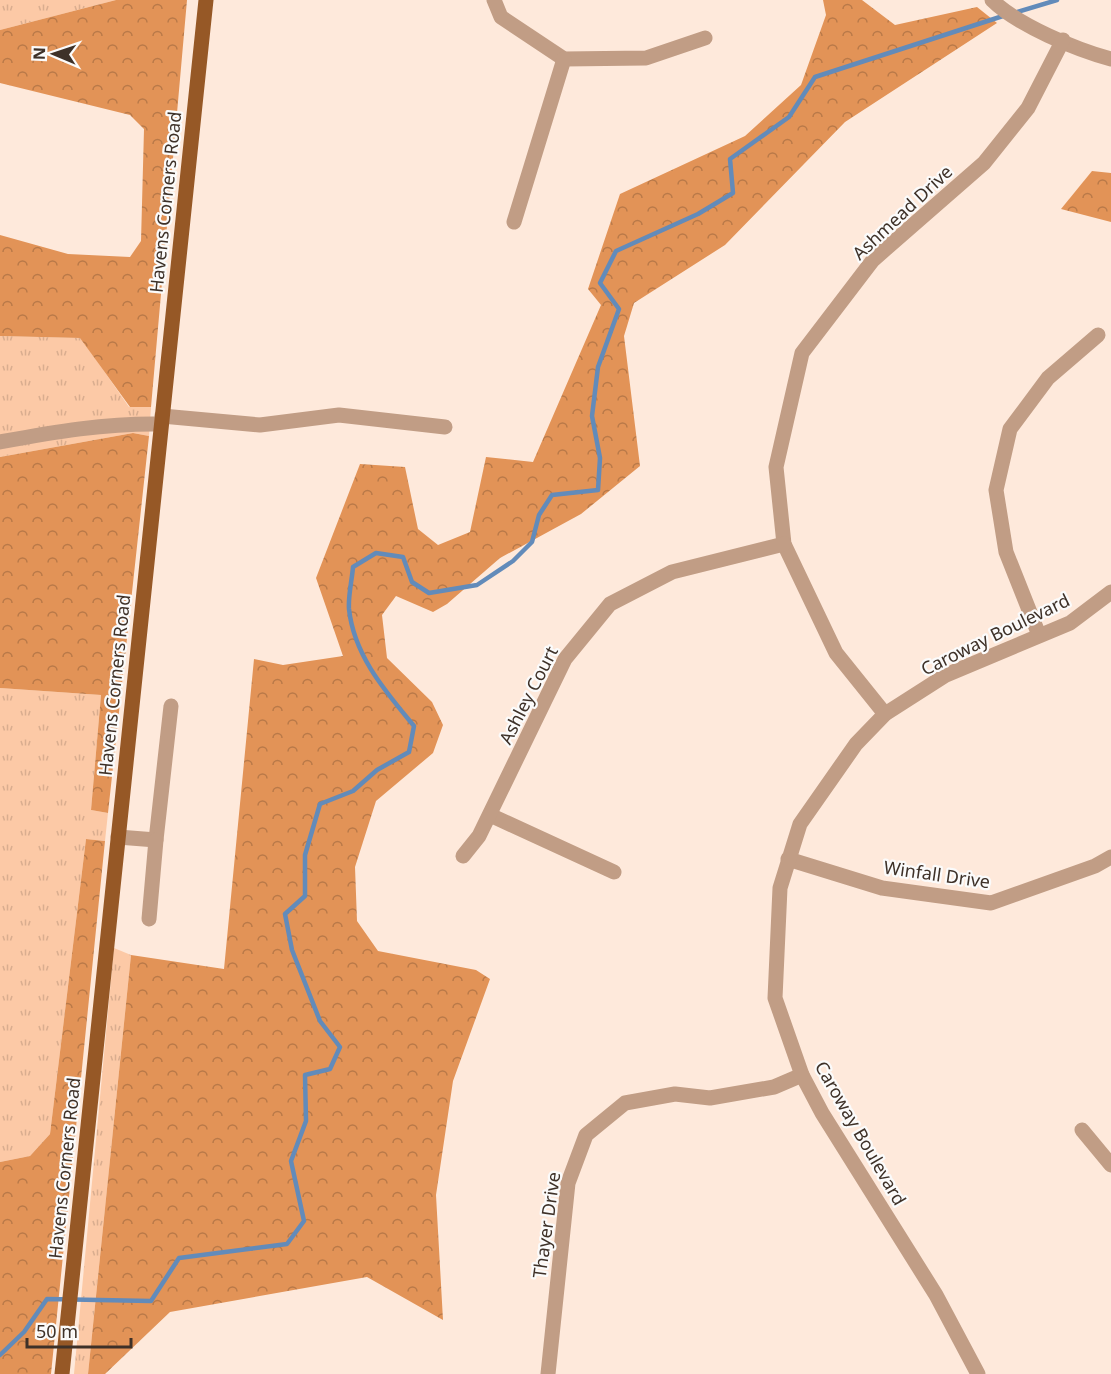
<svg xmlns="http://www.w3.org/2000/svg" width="1111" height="1374" font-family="'Noto Sans',sans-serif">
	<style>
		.grass { fill: url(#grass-tufts) }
		.forest { fill: url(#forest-crowns) }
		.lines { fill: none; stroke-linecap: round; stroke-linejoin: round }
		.stream { stroke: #628bba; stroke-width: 4.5 }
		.minor { stroke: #c19d85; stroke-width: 15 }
		.major { stroke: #965826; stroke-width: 15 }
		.labels { text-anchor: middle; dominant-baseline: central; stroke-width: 4.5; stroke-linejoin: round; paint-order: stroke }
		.street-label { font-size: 18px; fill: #3e3128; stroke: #fbfbfb }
	</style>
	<defs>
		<pattern id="grass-tufts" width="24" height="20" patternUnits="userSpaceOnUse" patternTransform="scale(1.5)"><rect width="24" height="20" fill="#fcc9a6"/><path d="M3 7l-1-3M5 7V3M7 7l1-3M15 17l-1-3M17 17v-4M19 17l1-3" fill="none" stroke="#d9ad8f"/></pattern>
		<pattern id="forest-crowns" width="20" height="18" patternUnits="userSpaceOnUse" patternTransform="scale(1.5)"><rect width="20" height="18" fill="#e29357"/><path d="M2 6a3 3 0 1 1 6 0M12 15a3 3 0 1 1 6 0" fill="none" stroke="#b97948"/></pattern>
	</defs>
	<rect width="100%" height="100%" fill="#fee9db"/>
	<g class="grass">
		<polygon points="0,0 116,0 0,30"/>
		<polygon points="0,336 81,338 129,407 151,407 149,436 133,433 0,457"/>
		<polygon points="0,688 101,695 91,810 108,813 105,841 86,839 50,1134 30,1156 0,1162"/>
		<polygon points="114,948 131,955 88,1374 74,1374"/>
	</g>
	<g class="forest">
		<polygon points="116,0 187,0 151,407 130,407 80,338 0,336 0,235 68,254 130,257 141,241 144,129 130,115 0,83 0,30"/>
		<polygon points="823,0 862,0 895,25 977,7 997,23 845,122 725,245 634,303 624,336 640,466 581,514 500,558 447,604 433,612 396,596 382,615 387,658 432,702 443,725 433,753 376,801 355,867 357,921 378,951 476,970 490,979 453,1081 436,1195 443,1320 367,1277 170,1312 105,1374 88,1374 131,955 224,969 254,659 283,665 343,656 316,578 360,464 405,467 418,529 438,545 470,532 486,457 533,462 601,305 588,289 620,194 745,136 801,85 826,15"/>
		<polygon points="1092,171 1111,173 1111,222 1061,209"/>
		<polygon points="133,433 149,436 108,813 91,810 101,695 0,688 0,457"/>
		<polygon points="86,839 105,841 51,1374 0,1374 0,1162 30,1156 50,1134"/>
	</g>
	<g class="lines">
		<g class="stream">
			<polyline points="1014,13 1057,0"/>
			<path d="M0,1355L24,1332L47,1299L151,1301L179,1258L287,1244L304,1221L291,1161L306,1121L305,1075L330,1069L340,1047L320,1021L292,950L285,914L305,896V855L320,804L353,791L377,770L409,752L414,726C386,692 354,656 349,609C348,596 352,580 353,567L376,553L403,557L412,582L429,593L477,585L513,561L532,542L539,515L552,495L598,490L600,458L592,416L598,367L619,309L600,283L616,251L698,214L733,193L730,159L789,117L815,77L1006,15"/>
		</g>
		<g class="minor">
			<polyline points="494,0 501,17 564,59 646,58 705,38"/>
			<path d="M992,0C1017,25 1077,50 1111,59"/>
			<polyline points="514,222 564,59"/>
			<polyline points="162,416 260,425 339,415 445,427"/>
			<path d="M0,442C54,432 106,423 161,424"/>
			<polyline points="1039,635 1006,552 996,490 1010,429 1048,378 1098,335"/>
			<polyline points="885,714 836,653 784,544 776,467 802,353 873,260 984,163 1028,108 1063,40"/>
			<polyline points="490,815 614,872"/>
			<polyline points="118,837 156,840 171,706"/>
			<polyline points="463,856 479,836 565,659 610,604 672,572 784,544"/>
			<polyline points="788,859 882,888 991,903 1095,866 1111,857"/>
			<polyline points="149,919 156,840"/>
			<polyline points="1082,1130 1111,1165"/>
			<polyline points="548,1374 568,1183 586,1135 625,1103 675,1094 710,1098 774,1087 802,1075"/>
			<polyline points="978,1374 936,1295 822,1113 802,1075 775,998 780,888 800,824 856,744 885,714 946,675 1070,623 1111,592"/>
		</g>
		<polyline class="major" points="62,1374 206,0"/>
	</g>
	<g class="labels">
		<g class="street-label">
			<text transform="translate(165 202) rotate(-84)">Havens Corners Road</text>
			<text transform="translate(902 212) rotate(-43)">Ashmead Drive</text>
			<text transform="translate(995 634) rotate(-26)">Caroway Boulevard</text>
			<text transform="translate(114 685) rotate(-84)">Havens Corners Road</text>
			<text transform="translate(528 695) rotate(-63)">Ashley Court</text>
			<text transform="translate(937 874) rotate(8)">Winfall Drive</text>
			<text transform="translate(861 1133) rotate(60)">Caroway Boulevard</text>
			<text transform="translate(64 1168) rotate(-84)">Havens Corners Road</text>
			<text transform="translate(546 1225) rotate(-82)">Thayer Drive</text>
		</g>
	</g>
	<g transform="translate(54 54) rotate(272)" stroke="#fbfbfb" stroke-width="4.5" paint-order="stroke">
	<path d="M0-4.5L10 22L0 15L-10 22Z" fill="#3e3128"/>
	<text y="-9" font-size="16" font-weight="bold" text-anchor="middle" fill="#3e3128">N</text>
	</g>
	<path d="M27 1338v9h104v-9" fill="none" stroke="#3e3128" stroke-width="3"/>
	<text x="36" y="1338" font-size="18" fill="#3e3128" stroke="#fbfbfb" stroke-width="4.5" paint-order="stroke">50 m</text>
</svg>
